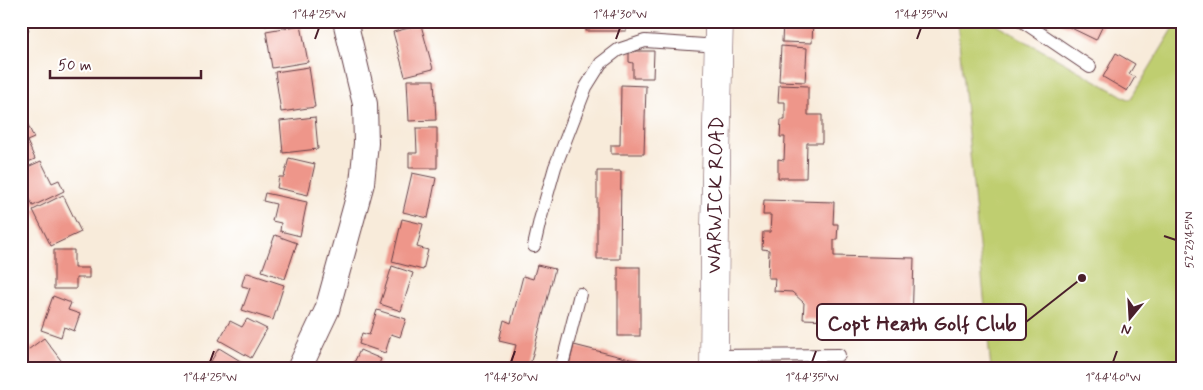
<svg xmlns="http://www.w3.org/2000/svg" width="1203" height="390" font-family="Mynerve,sans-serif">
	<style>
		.green { fill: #bfce70; stroke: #84764e }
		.building { fill: #ee968a }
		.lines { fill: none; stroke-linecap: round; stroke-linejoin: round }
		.lane-casing { stroke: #643e45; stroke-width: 14 }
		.street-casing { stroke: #643e45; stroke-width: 26 }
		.primary-casing { stroke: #643e45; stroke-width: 29 }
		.lane { stroke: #fff; stroke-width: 12 }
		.street { stroke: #fff; stroke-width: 24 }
		.primary { stroke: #fff; stroke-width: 28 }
		.ticks { fill: none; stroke: #4a1f2b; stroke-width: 2 }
		.labels { text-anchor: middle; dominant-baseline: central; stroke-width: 4; stroke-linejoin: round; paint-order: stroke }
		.street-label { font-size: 20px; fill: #4a1f2b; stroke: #fff }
		.leader { fill: none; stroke: #4a1f2b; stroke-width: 2 }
		.callout-dot { fill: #4a1f2b; stroke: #fff; stroke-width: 2 }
		.callout { fill: #fff; stroke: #4a1f2b; stroke-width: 2 }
		.callout-label { font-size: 21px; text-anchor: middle; font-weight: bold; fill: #4a1f2b }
		.neatline { fill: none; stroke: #4a1f2b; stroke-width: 2 }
		.ticks-label { font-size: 12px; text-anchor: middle; fill: #4a1f2b }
	</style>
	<rect width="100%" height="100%" fill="#fff"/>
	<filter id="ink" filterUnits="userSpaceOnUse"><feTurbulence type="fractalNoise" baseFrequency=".02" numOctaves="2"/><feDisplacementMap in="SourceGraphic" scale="10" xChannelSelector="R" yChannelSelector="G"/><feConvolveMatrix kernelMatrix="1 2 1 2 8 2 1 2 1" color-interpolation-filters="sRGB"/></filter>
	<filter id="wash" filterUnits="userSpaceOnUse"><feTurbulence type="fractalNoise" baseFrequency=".0096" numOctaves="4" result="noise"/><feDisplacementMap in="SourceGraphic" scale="20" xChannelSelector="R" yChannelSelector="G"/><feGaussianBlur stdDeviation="1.12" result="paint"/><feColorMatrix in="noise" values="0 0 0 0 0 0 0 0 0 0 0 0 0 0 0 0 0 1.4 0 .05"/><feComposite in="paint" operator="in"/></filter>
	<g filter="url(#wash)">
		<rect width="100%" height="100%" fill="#f8ebda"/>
		<polygon class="green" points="957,21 990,21 1130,100 1178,21 1182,21 1182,369 991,369"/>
		<g id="blocks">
			<g class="building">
				<polygon points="21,21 33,21 26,25 29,30 21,35"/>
				<polygon points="264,21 285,21 285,22 265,26"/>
				<rect x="586" y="21" width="40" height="10"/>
				<polygon points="783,21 813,21 812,43 782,42"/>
				<polygon points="1062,21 1105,21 1096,40 1061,23"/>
				<polygon points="301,25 308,62 272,68 266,31"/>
				<polygon points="421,25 433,69 405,76 393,32"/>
				<polygon points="781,46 807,48 805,82 779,81"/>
				<polygon points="629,51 654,51 653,78 633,78 633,63 629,62"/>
				<polygon points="1116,53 1135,64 1129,74 1135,77 1127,91 1103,77"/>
				<polygon points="309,67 315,107 281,112 275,72"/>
				<polygon points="407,80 434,80 436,120 409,121"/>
				<polygon points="621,85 646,86 644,154 611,154 611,145 620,145"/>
				<polygon points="779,85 808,86 808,115 822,115 822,143 807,143 806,178 778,178 778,159 784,160 785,137 780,137 781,120 785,120 785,102 778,102"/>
				<polygon points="315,117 318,149 283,153 280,121"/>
				<polygon points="27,123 34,138 27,141 35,159 21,165 21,126"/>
				<polygon points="416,128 437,128 437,168 409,168 409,153 417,153"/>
				<polygon points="289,158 315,164 308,195 277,188 279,177 284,177"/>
				<polygon points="41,161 52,183 59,180 64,191 33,206 21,181 21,170"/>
				<polygon points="597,171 621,171 620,259 597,259"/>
				<polygon points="412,173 436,178 428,218 403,212"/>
				<polygon points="265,193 307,202 300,236 280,231 281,223 272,221 276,204 263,201"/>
				<polygon points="63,195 81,232 51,246 33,210"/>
				<polygon points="764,200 834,202 833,224 838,224 837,240 834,240 834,256 914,258 912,323 803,319 804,303 792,292 774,291 775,278 768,278 769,250 762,249 763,232 770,232 771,215 763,215"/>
				<polygon points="402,219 423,224 417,247 428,250 423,270 392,262"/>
				<polygon points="275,235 297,243 285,279 262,271"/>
				<polygon points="54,250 74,250 74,268 89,268 89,278 76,278 76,289 54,289"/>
				<polygon points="537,265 555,269 529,369 510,369 516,345 499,341 504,320 511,323 523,276 533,279"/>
				<polygon points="392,266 413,273 401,311 380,304"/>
				<rect x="618" y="267" width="22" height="69"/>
				<polygon points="248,273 284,285 273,320 242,310 250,288 242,286 242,284 245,274"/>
				<polygon points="53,296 71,303 68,310 80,314 74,331 64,327 61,337 41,330"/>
				<polygon points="377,310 406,319 400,337 391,334 385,353 359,344 362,333 369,335"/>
				<polygon points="247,319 267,329 251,358 219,340 230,321 242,327"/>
				<polygon points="44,338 63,363 56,369 23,369 21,367 21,355"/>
				<polygon points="574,345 657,366 656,369 568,369"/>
				<polygon points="219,348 247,365 244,369 206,369"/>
				<polygon points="360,350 381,359 377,369 351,369"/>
			</g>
		</g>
	</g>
	<g filter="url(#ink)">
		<use href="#blocks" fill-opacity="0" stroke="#643e45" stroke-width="1"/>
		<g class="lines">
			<defs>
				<g id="lane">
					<polyline points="1022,21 1090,67"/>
					<polyline points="534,246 540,220 555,167 586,87 601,63 618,50 645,41 719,46"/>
					<polyline points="714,356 839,355"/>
					<polyline points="561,369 580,294"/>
				</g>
				<polyline id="street" points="299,369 327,310 362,183 366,143 365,104 345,21"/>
				<polyline id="primary" points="714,369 715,225 719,21"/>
			</defs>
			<use href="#lane" class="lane-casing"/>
			<use href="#street" class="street-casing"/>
			<use href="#primary" class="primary-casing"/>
			<use href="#lane" class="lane"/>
			<use href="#street" class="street"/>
			<use href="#primary" class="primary"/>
		</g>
	</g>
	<path class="ticks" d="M315,39L319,28M616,39L620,28M917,39L921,28M1164,236L1176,240M210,362L214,351M511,362L515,351M812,362L816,351M1113,362L1117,351"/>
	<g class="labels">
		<g class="street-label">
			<text transform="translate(716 195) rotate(-89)">WARWICK ROAD</text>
		</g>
	</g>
	<path class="leader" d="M1082 278L1026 322"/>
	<circle class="callout-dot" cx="1082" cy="278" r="5"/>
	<rect class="callout" x="817" y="304" width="209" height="36" rx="5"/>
	<g class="callout-label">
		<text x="922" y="330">Copt Heath Golf Club</text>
	</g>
	<rect width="1203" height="390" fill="none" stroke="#fff" stroke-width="55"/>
	<g transform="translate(1130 318) rotate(198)" stroke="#ffffff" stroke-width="4" paint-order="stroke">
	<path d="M0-4L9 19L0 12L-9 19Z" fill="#4a1f2b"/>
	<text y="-8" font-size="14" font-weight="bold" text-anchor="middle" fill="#4a1f2b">N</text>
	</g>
	<path d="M50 70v8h151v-8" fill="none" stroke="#4a1f2b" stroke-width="2.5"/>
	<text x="58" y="70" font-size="15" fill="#4a1f2b" stroke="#ffffff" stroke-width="4" paint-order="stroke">50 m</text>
	<rect x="28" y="28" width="1148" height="334" class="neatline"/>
	<g class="ticks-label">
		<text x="319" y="18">1°44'25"W</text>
		<text x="620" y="18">1°44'30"W</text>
		<text x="921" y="18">1°44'35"W</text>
		<text transform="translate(1189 240) rotate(-90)" y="4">52°23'45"N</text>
		<text x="210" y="381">1°44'25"W</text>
		<text x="511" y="381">1°44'30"W</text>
		<text x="812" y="381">1°44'35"W</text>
		<text x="1113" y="381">1°44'40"W</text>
	</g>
</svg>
